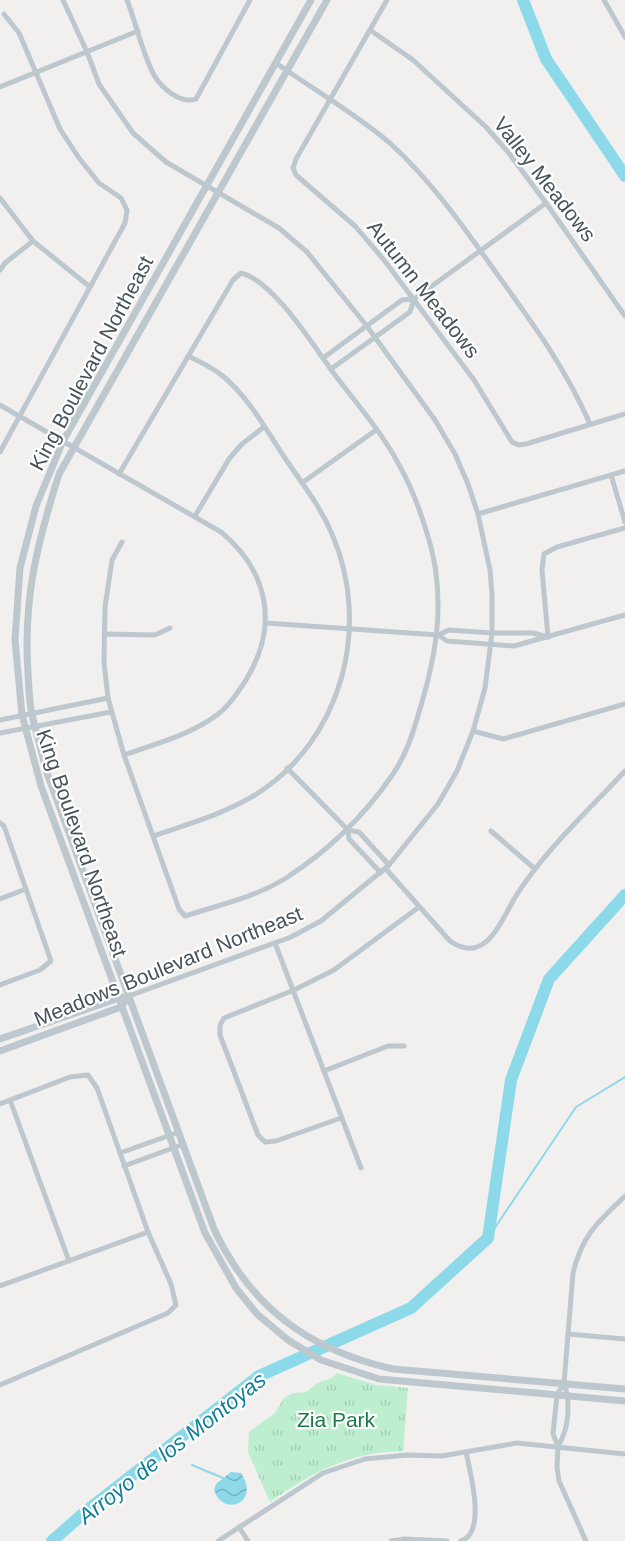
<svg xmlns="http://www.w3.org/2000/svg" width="625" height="1541" font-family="Helvetica,sans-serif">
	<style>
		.grass { fill: url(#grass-tufts) }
		.water { fill: url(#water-waves) }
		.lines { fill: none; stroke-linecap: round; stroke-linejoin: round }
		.stream { stroke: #8cd9ea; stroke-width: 2 }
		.river { stroke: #8cd9ea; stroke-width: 12 }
		.minor { stroke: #bdc7ce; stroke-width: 5 }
		.tertiary { stroke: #bdc7ce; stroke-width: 7 }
		.labels { text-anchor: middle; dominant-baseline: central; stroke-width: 4.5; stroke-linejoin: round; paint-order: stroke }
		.street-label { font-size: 21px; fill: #47535c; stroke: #fff }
		.park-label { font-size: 21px; fill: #197c48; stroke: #fff }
		.water-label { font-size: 22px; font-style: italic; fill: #0f7f98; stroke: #fff }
	</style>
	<defs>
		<pattern id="grass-tufts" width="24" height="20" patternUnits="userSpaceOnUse" patternTransform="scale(1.5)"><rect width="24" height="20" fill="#beeed0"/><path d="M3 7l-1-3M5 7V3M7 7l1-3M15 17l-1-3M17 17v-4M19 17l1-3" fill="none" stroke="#a5ceb5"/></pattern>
		<pattern id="water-waves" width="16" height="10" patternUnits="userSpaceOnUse" patternTransform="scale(1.5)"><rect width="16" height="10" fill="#8cd9ea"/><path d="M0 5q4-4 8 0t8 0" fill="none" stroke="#74b3c1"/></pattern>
	</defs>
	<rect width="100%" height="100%" fill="#f2efef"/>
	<path class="grass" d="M337,1373L376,1385L408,1388L403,1451C349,1452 313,1472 270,1502L248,1452L249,1432L275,1413L284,1398L293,1393L306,1392L317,1383L332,1378Z"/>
	<path class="water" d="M231,1472L241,1473C261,1503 223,1518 214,1490L216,1484Z"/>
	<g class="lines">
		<g class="stream">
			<polyline points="488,1238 576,1107 625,1077"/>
			<polyline points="192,1465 223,1478"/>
		</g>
		<g class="river">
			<polyline points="523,0 546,59 625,176"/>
			<polyline points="52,1541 85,1512 259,1376 411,1308 488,1238 511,1080 549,979 625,895"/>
		</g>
		<g class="minor">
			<polyline points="63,0 87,52 99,84 133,133 166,162 279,228 307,252 366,325 435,420 455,454 468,484 478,514 490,570 492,594 492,633 485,688 473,731 457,771 438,804 389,865 321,921 291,937 129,996"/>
			<path d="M127,0C136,23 143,55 154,75C162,89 181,104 196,99L250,0"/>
			<polyline points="387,0 296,159 293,168 296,175 355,226 384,260 474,380 512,442 519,445 526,444 625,414"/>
			<polyline points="604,0 625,37"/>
			<polyline points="370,30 413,60 486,127 508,152 546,203 625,316"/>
			<path d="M276,63C314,90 355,113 391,144C430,180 461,223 492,267C530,320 563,363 590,424"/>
			<polyline points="0,87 138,31"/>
			<polyline points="0,198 33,241 90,287"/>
			<polyline points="0,270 5,263 33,241"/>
			<polyline points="323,358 402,300 414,299 546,203"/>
			<polyline points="331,369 410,312 414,299"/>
			<path d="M0,405L221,532C269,572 279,626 246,680C238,692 229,706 217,715C190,735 155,744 124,755"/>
			<polyline points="0,452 125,223 127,210 121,198 99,183 79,158 60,129 19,33 4,14"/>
			<path d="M119,474L233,280L241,273C274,281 314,347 335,375C356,403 381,431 398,463C410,484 419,507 426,530C447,592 438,651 419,712C413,733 406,755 393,774C365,815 328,851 286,878C256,897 219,905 185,916L179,909L124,755L108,698L104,662L105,607L112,560L122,542"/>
			<polyline points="611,475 625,522"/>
			<polyline points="302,483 376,430"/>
			<polyline points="478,514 625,471"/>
			<polyline points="195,516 229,459 242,444 264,427"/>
			<polyline points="266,623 438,635 449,630 492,633 533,633 548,637"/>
			<polyline points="104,634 155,635 170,628"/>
			<polyline points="438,635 447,641 514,646 625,615"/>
			<polyline points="548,637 542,570 544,554 557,547 625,528"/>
			<polyline points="0,720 108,698"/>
			<polyline points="473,731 503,739 625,704"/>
			<polyline points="0,733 111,712"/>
			<polyline points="287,768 348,830 359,832 389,865"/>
			<polyline points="0,823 4,826 51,961 40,970 0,985"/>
			<polyline points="348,830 349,839 381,873"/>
			<polyline points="491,831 535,869"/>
			<path d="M154,836C188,824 224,814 255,795C342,741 372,626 332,534C321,508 305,487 289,464C269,435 251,400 224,377C213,368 201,362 188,356"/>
			<path d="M386,869L450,941C460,948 471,952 483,944C495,937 507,912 514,899C544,851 587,812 625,771"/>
			<polyline points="0,899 26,889"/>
			<polyline points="275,943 361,1168"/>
			<polyline points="324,1071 388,1046 404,1046"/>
			<polyline points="10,1100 69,1261"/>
			<polyline points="0,1104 70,1077 88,1075 97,1088 148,1232 171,1284 176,1305 168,1313 0,1385"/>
			<polyline points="341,1118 276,1141 265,1142 258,1135 220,1035 220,1025 224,1018 294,990 334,970 419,907"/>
			<polyline points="120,1153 179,1132"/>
			<polyline points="124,1166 184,1144"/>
			<polyline points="0,1286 148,1232"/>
			<polyline points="568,1334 625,1339"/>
			<path d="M564,1383L573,1273C582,1235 598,1222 625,1196"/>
			<path d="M558,1446C569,1429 571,1403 564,1383L557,1395L553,1434L558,1446L557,1467L559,1481L586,1541"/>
			<polyline points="239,1527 248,1541"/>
			<polyline points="218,1541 323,1473 365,1459 407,1455 442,1456 517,1443 625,1454"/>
			<polyline points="391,1541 404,1539 447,1541"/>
			<path d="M461,1541C487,1533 470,1472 466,1452"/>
		</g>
		<g class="tertiary">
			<polyline points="311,0 63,441 36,506 20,568 15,640 22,715 41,786 205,1233 236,1288 257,1314 288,1340 321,1360 379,1379 625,1401"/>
			<path d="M327,0L59,474C37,544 23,599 28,673C29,687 29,701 32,715C37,734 42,754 47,773L214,1229C251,1308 309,1350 393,1369L625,1389"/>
			<polyline points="0,1039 122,997"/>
			<polyline points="0,1051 121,1007 129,996"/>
		</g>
	</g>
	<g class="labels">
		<g class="street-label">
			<text transform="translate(545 179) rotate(52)">Valley Meadows</text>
			<text transform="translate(424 289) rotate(52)">Autumn Meadows</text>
			<text transform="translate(91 363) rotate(-62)">King Boulevard Northeast</text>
			<text transform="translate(82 843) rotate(71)">King Boulevard Northeast</text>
			<text transform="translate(168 966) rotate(-22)">Meadows Boulevard Northeast</text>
		</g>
		<g class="park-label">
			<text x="336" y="1419">Zia Park</text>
		</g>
		<g class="water-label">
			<text transform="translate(172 1448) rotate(-38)">Arroyo de los Montoyas</text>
		</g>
	</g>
</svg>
